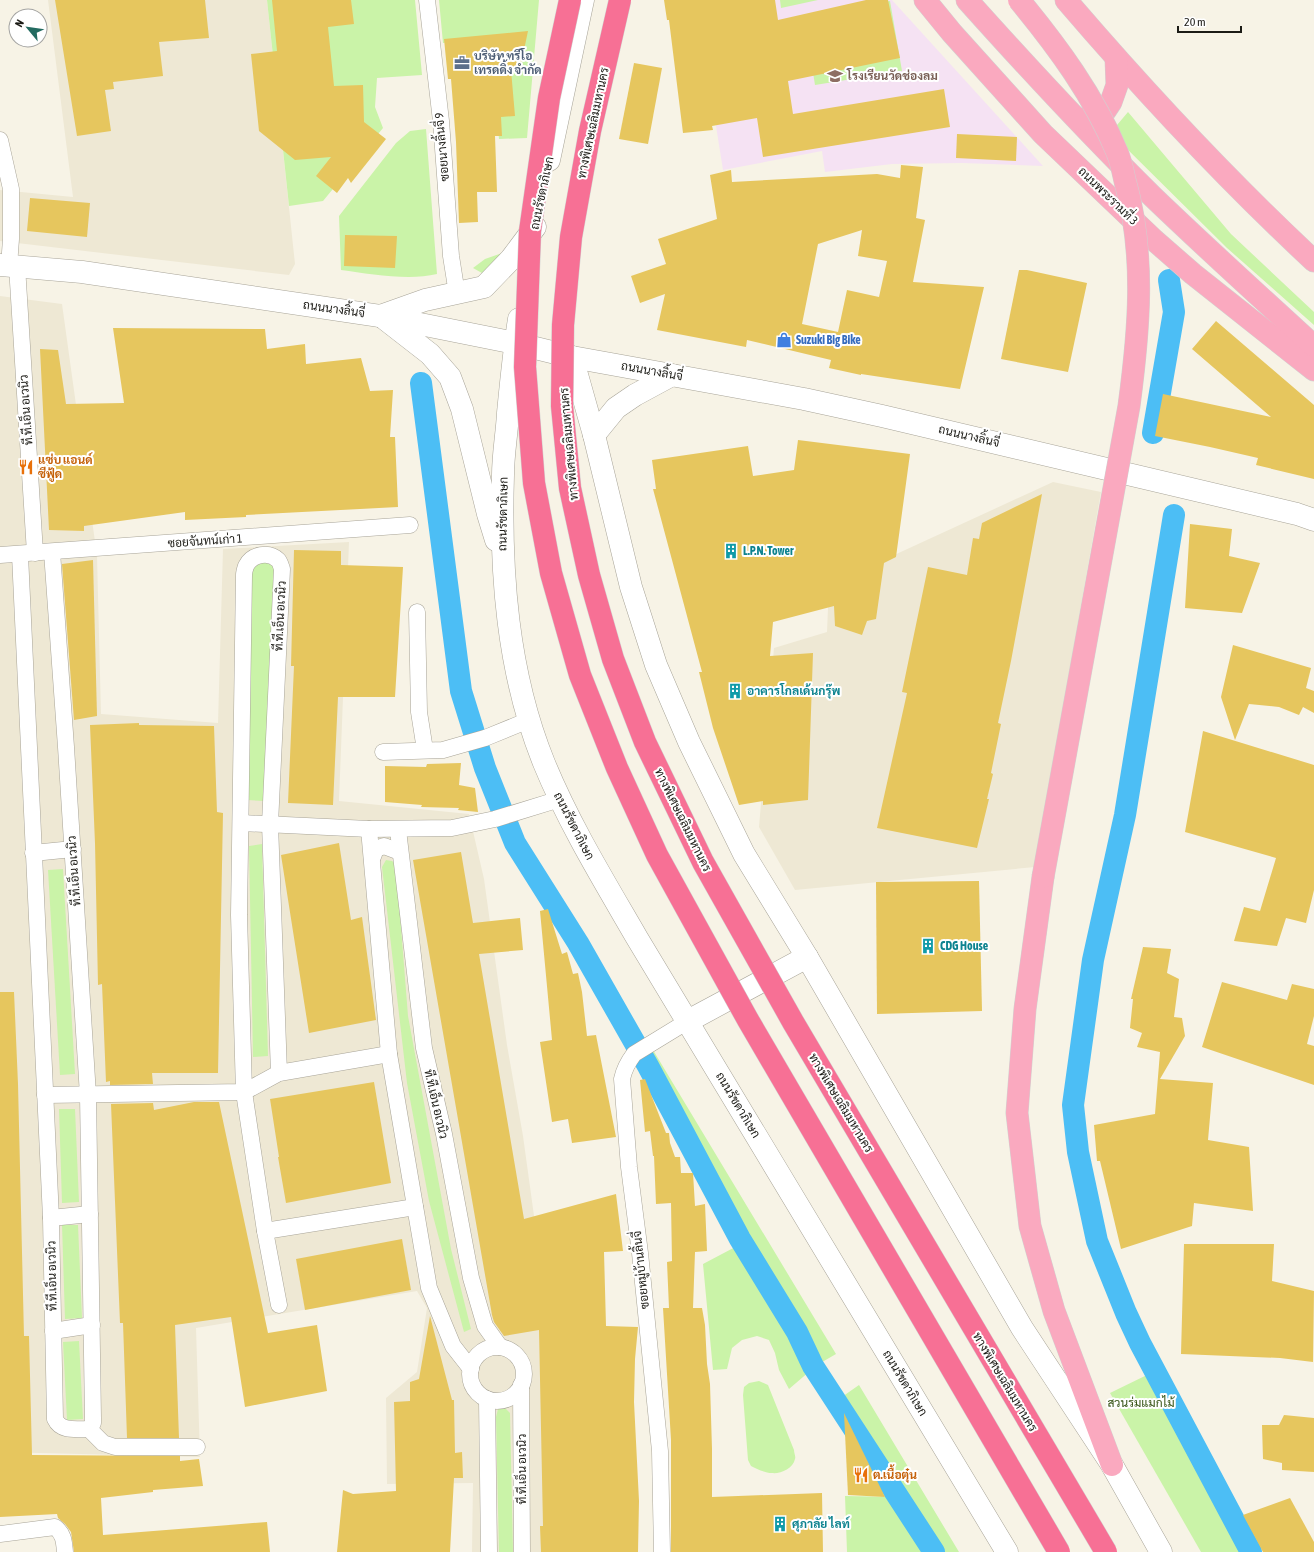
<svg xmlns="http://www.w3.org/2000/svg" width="1314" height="1552" font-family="'Asap Condensed',Sarabun,sans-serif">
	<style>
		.built { fill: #eee8d4 }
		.education { fill: #f5e2f3 }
		.green { fill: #caf3a8 }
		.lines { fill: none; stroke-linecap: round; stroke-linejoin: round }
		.canal { stroke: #4cbef5; stroke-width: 22 }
		.building { fill: #e6c65e; fill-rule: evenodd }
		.street-casing { stroke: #a8a498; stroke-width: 17 }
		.secondary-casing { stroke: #a8a498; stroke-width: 23 }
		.primary-casing { stroke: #d2d1d0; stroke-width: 23 }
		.street { stroke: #fff; stroke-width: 16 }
		.secondary { stroke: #fff; stroke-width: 22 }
		.primary { stroke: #faa9bf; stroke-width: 22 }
		.primary-bridge-casing { stroke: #d2d1d0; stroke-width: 23; stroke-linecap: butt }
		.highway-bridge-casing { stroke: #d2d1d0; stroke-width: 23; stroke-linecap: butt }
		.primary-bridge { stroke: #faa9bf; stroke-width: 22 }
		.highway-bridge { stroke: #f77095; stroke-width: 22 }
		.labels { text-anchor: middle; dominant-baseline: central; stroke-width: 4; stroke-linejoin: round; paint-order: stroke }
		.service-label { font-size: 12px; font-weight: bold; fill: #4e5e75; stroke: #fff; text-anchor: start }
		.education-label { font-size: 12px; font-weight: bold; fill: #785e54; stroke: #fff; text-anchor: start }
		.street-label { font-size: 12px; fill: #1c1b16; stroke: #fff }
		.shop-label { font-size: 12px; font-weight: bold; fill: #366cbe; stroke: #fff; text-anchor: start }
		.food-label { font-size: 12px; font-weight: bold; fill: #c56008; stroke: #fff; text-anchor: start }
		.culture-label { font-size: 12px; font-weight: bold; fill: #0d838f; stroke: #fff; text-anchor: start }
		.park-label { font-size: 12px; fill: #365315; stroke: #fff }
	</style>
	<rect width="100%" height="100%" fill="#f7f3e6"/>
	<g class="built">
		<polygon points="48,0 267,0 295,264 289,275 0,241 0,190 73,197"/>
		<polygon points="0,296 62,304 97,556 101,714 218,723 223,549 349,542 339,801 469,814 484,879 507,1045 523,1136 550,1332 595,1552 472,1552 473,1483 387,1484 386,1398 417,1372 427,1308 417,1291 196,1328 200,1457 0,1452"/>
		<polygon points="1053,482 1101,492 1035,867 795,890 759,827 774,648 827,632 829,585"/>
	</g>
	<polygon class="education" points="696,0 892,0 1043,166 962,163 892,164 825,172 822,151 723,170"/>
	<g class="green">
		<polygon points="267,0 415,0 422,75 377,78 375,107 383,128 323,201 289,206"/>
		<polygon points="439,0 539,0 527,138 499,139 489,39 443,43"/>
		<polygon points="780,0 818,0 781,8"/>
		<polygon points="890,1 902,71 815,85 804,16"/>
		<polygon points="1128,112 1231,234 1314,312 1314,325 1227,248 1116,138 1112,131"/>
		<path d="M426,129L437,274C409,281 370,274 341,270L339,216L396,143L410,131Z"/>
		<polygon points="505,252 492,272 482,273 473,268 485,259"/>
		<polygon points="264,561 275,566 264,801 247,800 250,573 255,566"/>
		<polygon points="262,844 268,1056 253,1057 249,846"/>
		<polygon points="386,860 392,861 396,864 408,1016 451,1249 471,1329 464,1332 429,1201 407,1083 382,867"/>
		<polygon points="63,869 75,1074 60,1075 48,870"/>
		<polygon points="653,1050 836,1354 817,1365 789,1389 779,1370 775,1353 769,1340 757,1336 742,1340 732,1348 727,1369 713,1370 703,1264 739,1245 639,1061"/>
		<polygon points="59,1109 75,1109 79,1202 62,1203"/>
		<polygon points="62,1225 78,1225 82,1318 65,1319"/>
		<polygon points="79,1341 83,1419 67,1420 63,1342"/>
		<polygon points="1151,1373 1247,1552 1201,1552 1110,1393"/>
		<path d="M759,1381L768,1385L794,1450C794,1453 796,1457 795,1459C793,1469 780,1474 772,1473C765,1473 757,1469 751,1466L748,1460L743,1395L744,1387L749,1383Z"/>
		<polygon points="859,1385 959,1552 847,1552 845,1496 896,1497 839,1399"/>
		<polygon points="504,1407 510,1413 513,1552 499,1552 496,1417 498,1409"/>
	</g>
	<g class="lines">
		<g class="canal">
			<polyline points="421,383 461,691 485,768 515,843 578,943 648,1066 740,1239 797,1332 813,1366 934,1552"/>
			<polyline points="1153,433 1174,312 1169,280"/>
			<polyline points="1174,515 1125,815 1093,960 1073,1105 1078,1152 1097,1241 1126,1313 1140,1343 1251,1552"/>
		</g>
	</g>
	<g class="building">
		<polygon points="55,0 205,0 209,38 159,42 163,76 113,82 114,89 105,90 111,131 77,136"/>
		<polygon points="272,0 351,0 354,24 328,27 334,86 363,85 364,122 386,139 351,183 348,178 337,193 316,176 331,157 295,160 259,131 251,54 277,51"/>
		<polygon points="664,0 775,0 778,20 866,0 888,0 900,58 788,81 793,114 944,89 950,127 763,157 757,118 712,126 713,130 683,133 669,20 667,20"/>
		<polygon points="528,31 520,69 511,70 515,116 501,117 502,136 495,136 497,192 477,192 478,222 459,223 456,142 451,79 448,79 444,39"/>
		<polygon points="634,63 662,68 648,144 619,139"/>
		<polygon points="957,134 1017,137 1016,161 956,158"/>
		<path d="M901,165L923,167L916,218L925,220L913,282L984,287L960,389L861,374V375L829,368L831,360L747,340L746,347L657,330L665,294L640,303L631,276L666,264L658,239L717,219L710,175L731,170L732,182L877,174L900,178ZM862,230L858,256L887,261L879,297L847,290L838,332L802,324L818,244Z"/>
		<polygon points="30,198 90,203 87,237 27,231"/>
		<polygon points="345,235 397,236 395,268 344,266"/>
		<polygon points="1019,270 1027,270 1087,283 1068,372 1001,359"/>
		<polygon points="1216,321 1314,405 1314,479 1256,465 1258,458 1210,447 1155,436 1163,394 1271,417 1192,349"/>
		<polygon points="113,328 265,329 267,349 305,344 306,364 361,358 370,391 393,390 390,437 395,437 398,507 246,515 246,517 185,520 185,512 84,526 84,531 49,530 40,349 58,350 66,404 124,403"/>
		<polygon points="798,440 910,454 896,557 884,563 876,619 867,621 862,635 835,626 834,606 773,622 770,656 813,653 808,800 763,805 763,801 739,805 713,728 699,672 702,672 653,489 656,489 652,460 748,446 753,476 794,470"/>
		<polygon points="1042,494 1011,661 998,723 1001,724 991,773 993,774 987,799 989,799 977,848 877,828 907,693 902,692 928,567 967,575 973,538 979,539 982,523"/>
		<polygon points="1190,524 1232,529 1229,556 1260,563 1242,613 1185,608"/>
		<polygon points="294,550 341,551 341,565 403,567 395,697 338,697 333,805 288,803 294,666 291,666"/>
		<polygon points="93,560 97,716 74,720 62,564"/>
		<polygon points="1233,645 1311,668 1306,688 1314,691 1314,713 1303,707 1299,715 1279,707 1249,704 1235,740 1221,697"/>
		<polygon points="139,723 139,725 214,726 217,812 223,813 218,1073 152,1073 153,1084 110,1085 110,1081 106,1082 102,984 98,985 95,843 90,725"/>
		<polygon points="1203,731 1314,765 1314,890 1306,923 1286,918 1277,946 1234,941 1244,907 1260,911 1276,858 1185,832"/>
		<polygon points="461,763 459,785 475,788 478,812 458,810 459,808 421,807 422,805 385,802 385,766 426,767 427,764"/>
		<polygon points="339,843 351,920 362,917 376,1020 309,1033 281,855"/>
		<polygon points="461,852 473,923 520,918 523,950 479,954 524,1219 616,1194 623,1251 604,1252 606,1326 638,1327 635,1359 634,1402 639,1501 638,1552 541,1552 540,1526 543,1526 539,1330 504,1336 494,1322 492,1315 413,860"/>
		<polygon points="979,881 982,1011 877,1014 876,882"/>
		<polygon points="548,909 562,954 567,952 573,974 578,973 582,992 587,1036 596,1035 616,1137 572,1143 568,1119 552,1122 540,1042 552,1040 540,911"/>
		<polygon points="1143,947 1171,949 1167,973 1179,979 1174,1017 1182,1018 1185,1036 1160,1079 1213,1083 1208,1140 1249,1147 1253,1211 1194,1203 1192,1226 1121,1249 1100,1161 1097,1161 1094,1125 1155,1114 1160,1052 1137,1047 1142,1033 1130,1028 1133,999 1131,999"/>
		<polygon points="1222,982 1287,1000 1292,984 1314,989 1314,1016 1307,1044 1314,1046 1314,1085 1202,1047"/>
		<polygon points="0,992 14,992 18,1084 24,1336 29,1336 32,1455 180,1456 180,1461 199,1459 203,1486 153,1490 153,1492 101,1498 103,1535 267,1522 270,1552 74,1552 71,1532 65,1524 58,1518 57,1514 0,1517"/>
		<polygon points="645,1079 666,1133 669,1133 670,1143 675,1157 680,1157 681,1173 693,1173 695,1206 705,1204 707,1251 695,1252 693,1308 702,1308 705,1325 707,1364 710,1384 712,1449 712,1497 822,1493 823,1552 671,1552 671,1440 663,1308 669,1308 667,1262 672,1261 671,1203 656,1204 654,1156 653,1156 650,1131 645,1132 640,1080"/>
		<polygon points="374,1082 391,1183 286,1203 278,1157 279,1157 270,1099"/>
		<polygon points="194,1102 219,1102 268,1333 317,1325 327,1391 245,1407 231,1317 175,1325 179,1438 127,1438 123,1323 120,1323 111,1104 153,1103 154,1110"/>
		<polygon points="402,1239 411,1290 305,1310 296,1259"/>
		<polygon points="1184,1244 1274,1244 1272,1281 1314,1291 1313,1362 1280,1358 1181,1354"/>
		<polygon points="430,1316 452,1400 454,1400 455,1453 462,1452 463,1478 454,1478 450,1552 337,1552 343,1490 353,1494 396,1491 394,1402 410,1401 410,1382 419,1379"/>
		<polygon points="844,1413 865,1456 885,1497 848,1495"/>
		<polygon points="1284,1415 1314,1418 1314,1472 1282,1470 1282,1463 1263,1459 1262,1425 1279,1425"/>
		<polygon points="1290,1498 1314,1542 1314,1552 1263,1552 1243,1515"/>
	</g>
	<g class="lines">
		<defs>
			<g id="street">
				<polyline points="427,0 441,121 451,256 457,294"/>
				<polyline points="0,140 11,189 11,239 9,266"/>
				<polyline points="17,266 35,553"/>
				<polyline points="0,555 410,525"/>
				<path d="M20,555L51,1218L55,1419C61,1432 76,1429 89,1429L93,1423V1418L88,1095L66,747L52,552"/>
				<polyline points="417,612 419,712 425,750"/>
				<polyline points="383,752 443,750 485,738 529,720"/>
				<polyline points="241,823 369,829 452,828 495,819 560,799"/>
				<polyline points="369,829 389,1054 429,1288 453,1346 471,1369"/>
				<polyline points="398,830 424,1048 444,1134 471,1278 485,1326 500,1347"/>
				<polyline points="33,853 73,849"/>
				<polyline points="372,859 376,849 384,846 400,852"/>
				<path d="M279,1073L270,824L282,569C281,566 280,562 278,560C269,551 252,554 246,566C245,569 244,572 244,575L239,915L244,1092L265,1231L415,1207"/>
				<polyline points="45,1095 244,1092 279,1073 389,1054"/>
				<polyline points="51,1218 90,1214"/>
				<polyline points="265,1231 279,1305"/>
				<polyline points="53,1331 92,1325"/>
				<circle cx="497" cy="1374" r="27"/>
				<polyline points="521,1385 522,1552"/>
				<polyline points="487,1399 489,1552"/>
				<polyline points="89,1429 103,1443 115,1447 197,1447"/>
				<path d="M0,1534L55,1527C64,1534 64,1542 65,1552"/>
				<path d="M662,1552L660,1451L640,1253L629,1167L622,1079C624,1069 628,1062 634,1054L688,1021"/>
			</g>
			<g id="secondary">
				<polyline points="549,160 583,0"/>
				<polyline points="0,265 82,272 380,316 515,343 572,357 804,399 882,416 1297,514 1314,520"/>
				<polyline points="380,316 425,300 484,287 511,259 535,227"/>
				<polyline points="385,319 430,354 450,377 462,409 488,514 496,540"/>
				<path d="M519,319C514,350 511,382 508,413C507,433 503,454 503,475C500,571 507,672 544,763C569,824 604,881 637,938L1007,1552"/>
				<polyline points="572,357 594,435 631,587 656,665 689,742 744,854 807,957 1022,1328 1112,1465 1161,1552"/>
				<polyline points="594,435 616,408 635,395 672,375"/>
				<polyline points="688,1021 807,957"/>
			</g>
			<g id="primary">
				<polyline points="925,0 952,33 1043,134 1154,240 1193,274 1314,370"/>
				<path d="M967,0C1027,67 1088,133 1152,196C1205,247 1260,297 1314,346"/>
				<path d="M1066,0C1144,91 1226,179 1314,261"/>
				<polyline points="1083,119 1099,117 1105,111 1111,102 1117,85 1116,58"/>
				<polyline points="1043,877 1025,1009 1017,1113 1030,1226 1054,1311 1112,1465"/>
			</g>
		</defs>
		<use href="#street" class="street-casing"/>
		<use href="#secondary" class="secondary-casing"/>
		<use href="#primary" class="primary-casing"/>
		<use href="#street" class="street"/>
		<use href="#secondary" class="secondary"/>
		<use href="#primary" class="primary"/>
		<defs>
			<path id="primary-bridge" d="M1019,0C1057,46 1094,96 1117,152C1121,161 1123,172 1125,181C1146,255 1139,331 1129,406L1043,877"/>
			<g id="highway-bridge">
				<polyline points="570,0 549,98 530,231 525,367 534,483 551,573 580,675 617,768 657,855 748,1020 1059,1552"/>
				<polyline points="620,0 590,131 571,237 563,325 562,406 570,488 589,575 613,659 645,742 703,862 793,1022 1106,1552"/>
			</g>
		</defs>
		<use href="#primary-bridge" class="primary-bridge-casing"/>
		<use href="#highway-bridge" class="highway-bridge-casing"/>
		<use href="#primary-bridge" class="primary-bridge"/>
		<use href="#highway-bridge" class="highway-bridge"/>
	</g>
	<defs>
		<symbol id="office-bare" viewBox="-9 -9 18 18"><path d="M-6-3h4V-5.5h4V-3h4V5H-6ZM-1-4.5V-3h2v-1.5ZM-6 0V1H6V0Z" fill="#5c6f8a" stroke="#fff" stroke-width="2.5" paint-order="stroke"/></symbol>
		<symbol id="school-bare" viewBox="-9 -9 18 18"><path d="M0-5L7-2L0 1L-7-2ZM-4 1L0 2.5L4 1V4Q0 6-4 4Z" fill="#8d6e63" stroke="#fff" stroke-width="2.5" paint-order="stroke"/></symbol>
		<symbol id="shop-bare" viewBox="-9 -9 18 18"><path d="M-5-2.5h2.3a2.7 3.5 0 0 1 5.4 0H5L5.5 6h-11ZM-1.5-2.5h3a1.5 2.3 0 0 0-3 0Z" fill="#3f7fe0" stroke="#fff" stroke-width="2.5" paint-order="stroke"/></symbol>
		<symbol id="restaurant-bare" viewBox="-9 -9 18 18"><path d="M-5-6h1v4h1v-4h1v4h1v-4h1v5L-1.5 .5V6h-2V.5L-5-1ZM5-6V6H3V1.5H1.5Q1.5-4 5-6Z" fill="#e8710a" stroke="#fff" stroke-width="2.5" paint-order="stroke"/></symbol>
		<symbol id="building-bare" viewBox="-9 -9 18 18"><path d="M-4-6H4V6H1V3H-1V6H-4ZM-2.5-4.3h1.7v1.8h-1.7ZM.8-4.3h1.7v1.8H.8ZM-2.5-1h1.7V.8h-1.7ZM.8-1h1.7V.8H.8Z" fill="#0f9aa8" stroke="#fff" stroke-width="2.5" paint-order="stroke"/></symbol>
	</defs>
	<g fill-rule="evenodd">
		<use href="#office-bare" x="451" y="52" width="22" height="22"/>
		<use href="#school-bare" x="824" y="65" width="22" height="22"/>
		<use href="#shop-bare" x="773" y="329" width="22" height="22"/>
		<use href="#restaurant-bare" x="15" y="456" width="22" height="22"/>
		<use href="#building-bare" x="720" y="540" width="22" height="22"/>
		<use href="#building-bare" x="724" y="680" width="22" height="22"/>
		<use href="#building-bare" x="917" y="935" width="22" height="22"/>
		<use href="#restaurant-bare" x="850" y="1464" width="22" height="22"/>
		<use href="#building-bare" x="769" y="1513" width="22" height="22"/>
	</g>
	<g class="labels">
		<g class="service-label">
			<text x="474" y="56">บริษัท ทรีโอ<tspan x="474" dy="14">เทรดดิ้ง จำกัด</tspan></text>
		</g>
		<g class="education-label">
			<text x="847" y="76">โรงเรียนวัดช่องลม</text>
		</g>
		<g class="street-label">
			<text transform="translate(593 123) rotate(-78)">ทางพิเศษเฉลิมมหานคร</text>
			<text transform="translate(442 147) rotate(-95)">ซอยนางลิ้นจี่ 9</text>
			<text transform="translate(542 193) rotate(-78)">ถนนรัชดาภิเษก</text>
			<text transform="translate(1108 196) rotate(44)">ถนนพระรามที่ 3</text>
			<text transform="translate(334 309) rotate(8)">ถนนนางลิ้นจี่</text>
			<text transform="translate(652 371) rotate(10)">ถนนนางลิ้นจี่</text>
			<text transform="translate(26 410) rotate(-94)">ที.ที.เอ็น อเวนิว</text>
			<text transform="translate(969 436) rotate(13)">ถนนนางลิ้นจี่</text>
			<text transform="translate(569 444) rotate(-95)">ทางพิเศษเฉลิมมหานคร</text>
			<text transform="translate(503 514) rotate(-89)">ถนนรัชดาภิเษก</text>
			<text transform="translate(205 541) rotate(-4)">ซอยจันทน์เก่า 1</text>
			<text transform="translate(280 616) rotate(-87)">ที.ที.เอ็น อเวนิว</text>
			<text transform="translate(683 820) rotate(64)">ทางพิเศษเฉลิมมหานคร</text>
			<text transform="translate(574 826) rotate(63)">ถนนรัชดาภิเษก</text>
			<text transform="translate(74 871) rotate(-94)">ที.ที.เอ็น อเวนิว</text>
			<text transform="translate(841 1103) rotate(59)">ทางพิเศษเฉลิมมหานคร</text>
			<text transform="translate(436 1104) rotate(77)">ที.ที.เอ็น อเวนิว</text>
			<text transform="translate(738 1105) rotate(59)">ถนนรัชดาภิเษก</text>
			<text transform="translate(641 1270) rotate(-96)">ซอยหมู่บ้านลิ้นจี่</text>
			<text transform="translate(52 1276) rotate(-91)">ที.ที.เอ็น อเวนิว</text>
			<text transform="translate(1005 1382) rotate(59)">ทางพิเศษเฉลิมมหานคร</text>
			<text transform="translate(905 1383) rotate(59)">ถนนรัชดาภิเษก</text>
			<text transform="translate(522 1469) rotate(-90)">ที.ที.เอ็น อเวนิว</text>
		</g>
		<g class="shop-label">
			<text x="796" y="340">Suzuki Big Bike</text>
		</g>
		<g class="food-label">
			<text x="38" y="460">แซ่บ แอนด์<tspan x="38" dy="14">ซีฟู้ด</tspan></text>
			<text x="873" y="1475">ต.เนื้อตุ๋น</text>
		</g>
		<g class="culture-label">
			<text x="743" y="551">L.P.N. Tower</text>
			<text x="747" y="691">อาคารโกลเด้นกรุ๊พ</text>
			<text x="940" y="946">CDG House</text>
			<text x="792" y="1524">ศุภาลัย ไลท์</text>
		</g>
		<g class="park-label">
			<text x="1141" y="1403">สวนร่มแมกไม้</text>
		</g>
	</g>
	<g transform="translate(28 28) rotate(299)"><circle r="19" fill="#ffffff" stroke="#a4a4a2"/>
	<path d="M0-3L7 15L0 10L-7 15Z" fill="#236b61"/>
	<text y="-6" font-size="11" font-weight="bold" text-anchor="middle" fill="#1c1b16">N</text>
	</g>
	<path d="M1178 26v6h63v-6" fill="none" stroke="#1c1b16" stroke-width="2"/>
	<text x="1184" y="26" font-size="12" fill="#1c1b16" stroke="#ffffff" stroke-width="3" paint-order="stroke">20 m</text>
</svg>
